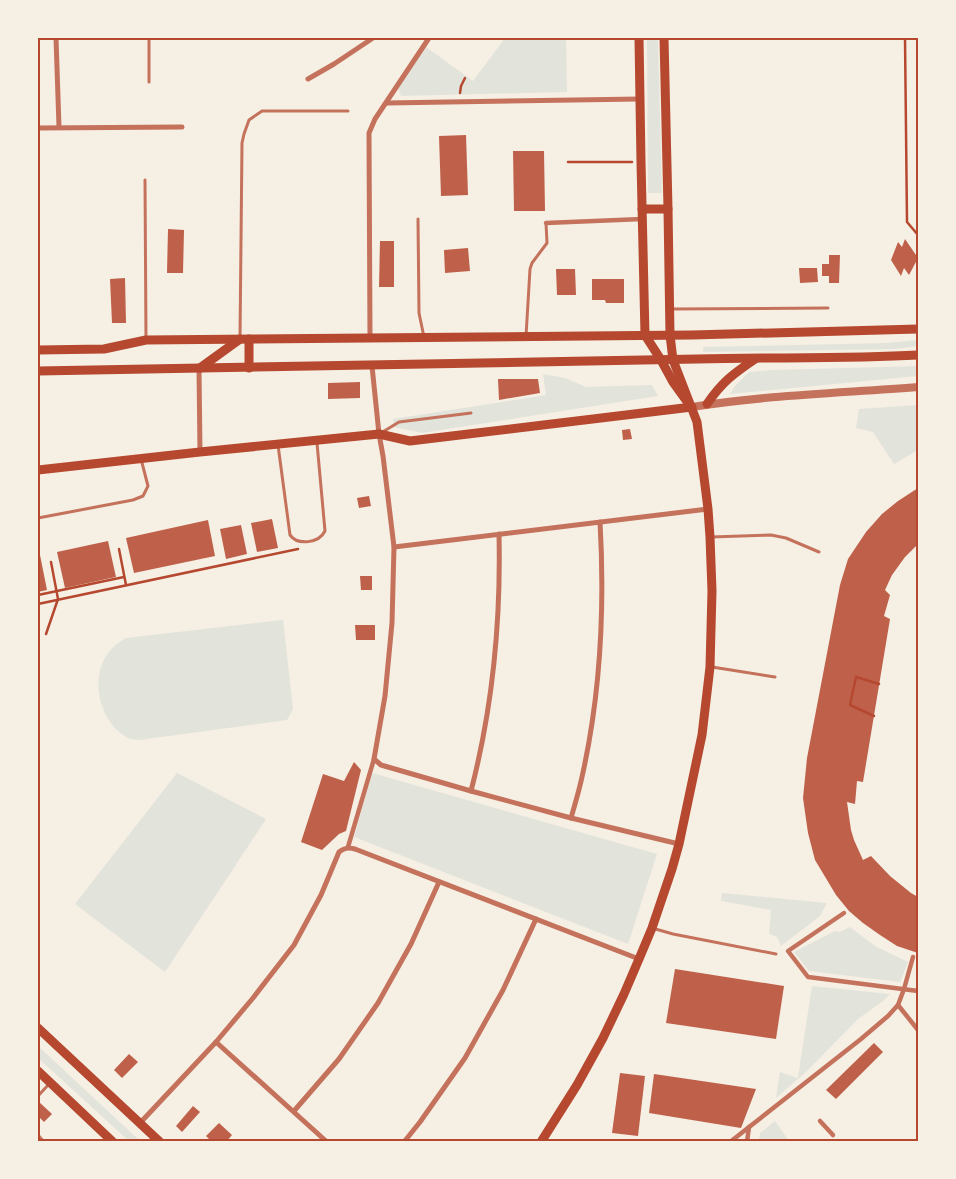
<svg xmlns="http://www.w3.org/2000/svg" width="956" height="1179" font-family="Overpass,sans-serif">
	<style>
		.green { fill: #e2e4dc }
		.building { fill: #bf614a }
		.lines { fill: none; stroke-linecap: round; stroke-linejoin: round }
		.path { stroke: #b5482f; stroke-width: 2.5 }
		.service { stroke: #c5725c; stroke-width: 3 }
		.pedestrian { stroke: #c5725c; stroke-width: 4.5 }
		.minor { stroke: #c5725c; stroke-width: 5 }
		.tertiary { stroke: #c5725c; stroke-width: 8 }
		.secondary { stroke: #b5482f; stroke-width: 9 }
		.primary { stroke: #b5482f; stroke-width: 9 }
		.neatline { fill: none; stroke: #b5482f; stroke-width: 2 }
	</style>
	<rect width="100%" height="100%" fill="#f6efe4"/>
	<g class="green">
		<polygon points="505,38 566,38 567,92 401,96 398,87 426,47 473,81"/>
		<polygon points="647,38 658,38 662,193 648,193"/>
		<polygon points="918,340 918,346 895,349 703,352 703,347 887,343"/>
		<polygon points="918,366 918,376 730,394 735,386 749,372 773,370"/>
		<polygon points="543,374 565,378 586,387 652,385 658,396 422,433 394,427 393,419 546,395"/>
		<polygon points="918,405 918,450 894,464 873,432 856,428 859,409"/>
		<path d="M283,620L293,709L287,720L139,740C136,740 131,739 128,738C124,736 119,732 116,729C97,710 92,675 108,653C113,646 119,642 126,638Z"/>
		<polygon points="177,773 266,819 165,972 75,904"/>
		<polygon points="372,773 657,854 628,944 354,837"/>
		<polygon points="722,893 827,903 820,916 781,946 777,937 769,934 771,910 721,901"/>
		<polygon points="850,927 875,946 908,962 900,982 809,971 794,952 835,931 840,932"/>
		<polygon points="812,986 890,994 883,1001 858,1019 806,1072 776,1098 780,1072 797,1078 798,1077"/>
		<polygon points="38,1046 140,1141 129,1141 38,1058"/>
		<polygon points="775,1121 789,1141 759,1141 760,1133"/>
	</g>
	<g class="building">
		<polygon points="466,135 468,195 441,196 439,136"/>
		<polygon points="513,151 544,151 545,211 514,211"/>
		<polygon points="168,229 184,230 183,273 167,273"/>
		<polygon points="905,239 918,258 909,275 904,268 901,276 891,260 898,242 902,247"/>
		<polygon points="380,241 394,241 394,287 379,287"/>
		<polygon points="468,248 470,271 445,273 444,250"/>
		<polygon points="829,255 840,255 839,283 829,283 829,276 822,276 822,264 829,264"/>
		<polygon points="799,268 817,268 818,282 800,283"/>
		<polygon points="556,269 575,269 576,295 557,295"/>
		<polygon points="125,278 126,323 112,323 110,279"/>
		<polygon points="592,279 624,279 624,303 606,303 605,300 592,300"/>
		<polygon points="498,379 538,379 540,393 499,400"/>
		<polygon points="360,382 360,398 328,399 328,383"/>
		<polygon points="630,429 632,439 623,440 622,430"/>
		<polygon points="918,488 918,544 905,557 892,575 885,590 890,595 884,616 890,619 863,782 857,781 855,804 847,802 851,830 854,840 863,860 871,856 890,876 911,893 918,897 918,953 897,946 880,935 863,923 849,911 836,895 815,860 808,833 803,798 807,758 840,585 848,559 866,532 882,514 898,501"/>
		<polygon points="369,496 371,506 359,508 357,498"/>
		<polygon points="272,519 278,548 257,552 251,523"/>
		<polygon points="208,520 215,556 134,573 126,538"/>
		<polygon points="241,525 247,554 226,559 220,529"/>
		<polygon points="108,541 116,577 65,588 57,552"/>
		<polygon points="38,555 40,555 47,590 38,592"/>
		<polygon points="360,576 372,576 372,590 361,590"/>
		<polygon points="355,625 375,625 375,640 356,640"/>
		<polygon points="354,762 361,770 346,831 339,834 322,850 301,842 323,774 344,781"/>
		<polygon points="675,969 784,986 776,1039 666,1023"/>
		<polygon points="874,1043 883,1052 836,1099 826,1090"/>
		<polygon points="129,1054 138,1062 122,1078 114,1070"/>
		<polygon points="620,1073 645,1076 638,1136 612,1133"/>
		<polygon points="654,1074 756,1089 741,1128 649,1113"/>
		<polygon points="38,1101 52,1114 44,1122 38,1116"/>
		<polygon points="193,1106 200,1112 182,1132 176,1126"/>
		<polygon points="219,1123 232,1135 226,1142 212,1142 206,1136"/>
	</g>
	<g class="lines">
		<g class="path">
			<polyline points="905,38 907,222 918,235"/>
			<polyline points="460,93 461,86 465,78"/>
			<polyline points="568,162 632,162"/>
			<polyline points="119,549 126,585"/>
			<polyline points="38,595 124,577"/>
			<polyline points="38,604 298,549"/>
			<polyline points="46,634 58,599 51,562"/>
			<polyline points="874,716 850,705 856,677 879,684"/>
		</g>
		<g class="service">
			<polyline points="149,38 149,82"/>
			<polyline points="145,180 146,340"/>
			<polyline points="418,219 419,313 424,337"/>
			<polyline points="670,309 828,308"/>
			<polyline points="526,336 530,269 532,263 547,243 546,223"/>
			<polyline points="240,339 242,143 244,134 249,120 262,111 348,111"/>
			<polyline points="381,433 399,422 471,413"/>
			<path d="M278,445L290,535C298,546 319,543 325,531L317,443"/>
			<polyline points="38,518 133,500 143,496 148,486 141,459"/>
			<polyline points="711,537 771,535 786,538 819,552"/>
			<polyline points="712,667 775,677"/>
			<polyline points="652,928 673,934 776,954"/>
			<polyline points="38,1096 49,1084"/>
			<polyline points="38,1135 44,1142"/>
		</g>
		<g class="pedestrian">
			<polyline points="546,223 642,219"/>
			<polyline points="348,847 374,759"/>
			<polyline points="844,913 788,951 808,977 918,991"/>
			<polyline points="898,1005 918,1030"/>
			<polyline points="820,1121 833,1135"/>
			<polyline points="730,1142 861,1039 888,1016 898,1005 904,989 913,957"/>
			<polyline points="747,1142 749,1127"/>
		</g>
		<g class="minor">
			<polyline points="56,38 59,127"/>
			<polyline points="308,79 334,64 373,38"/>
			<polyline points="387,103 639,99"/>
			<polyline points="38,128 182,127"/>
			<polyline points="370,338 369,133 375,119 429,38"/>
			<polyline points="372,366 379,434 383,456 394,547 392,623 385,696 374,759 381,765 471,791 571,818 679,844"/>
			<polyline points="199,369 200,452"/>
			<polyline points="394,547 708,509"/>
			<path d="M471,791C493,706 501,622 499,534"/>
			<path d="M571,818C575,804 579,791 582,777C601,692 605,609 600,522"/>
			<polyline points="216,1042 327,1142"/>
			<polyline points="294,1111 339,1059 378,1003 411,944 439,882"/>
			<path d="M140,1123L216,1042L253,998L294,945L321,895L339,852C344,848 348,847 355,849L639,959"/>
			<polyline points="404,1142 420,1122 465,1058 503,990 536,919"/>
		</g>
		<path class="tertiary" d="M692,407C767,395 843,393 918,387"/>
		<g class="secondary">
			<polyline points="661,360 673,382 686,400"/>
			<polyline points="38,470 200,452 379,434 410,441 692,407"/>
			<polyline points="541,1142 577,1085 603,1038 624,994 639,959 652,928 672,869 679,844 702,735 710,667 712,591 710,537 708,509 697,422 673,360"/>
		</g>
		<g class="primary">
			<polyline points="639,38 641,162 645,335 661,360"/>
			<polyline points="664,38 668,209 670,335 673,360"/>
			<polyline points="642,209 668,209"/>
			<polyline points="249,339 249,368"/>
			<polyline points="38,350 104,349 146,340 692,335 918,329"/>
			<polyline points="200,368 240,339"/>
			<path d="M38,371C257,367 477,365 697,359C771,357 845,359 918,355"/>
			<path d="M707,404C722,382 733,374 755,359"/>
			<polyline points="38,1028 160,1142"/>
			<polyline points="38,1071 113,1142"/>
		</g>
	</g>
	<rect width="956" height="1179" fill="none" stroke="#f6efe4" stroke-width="78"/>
	<rect x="39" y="39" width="878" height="1101" class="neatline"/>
</svg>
